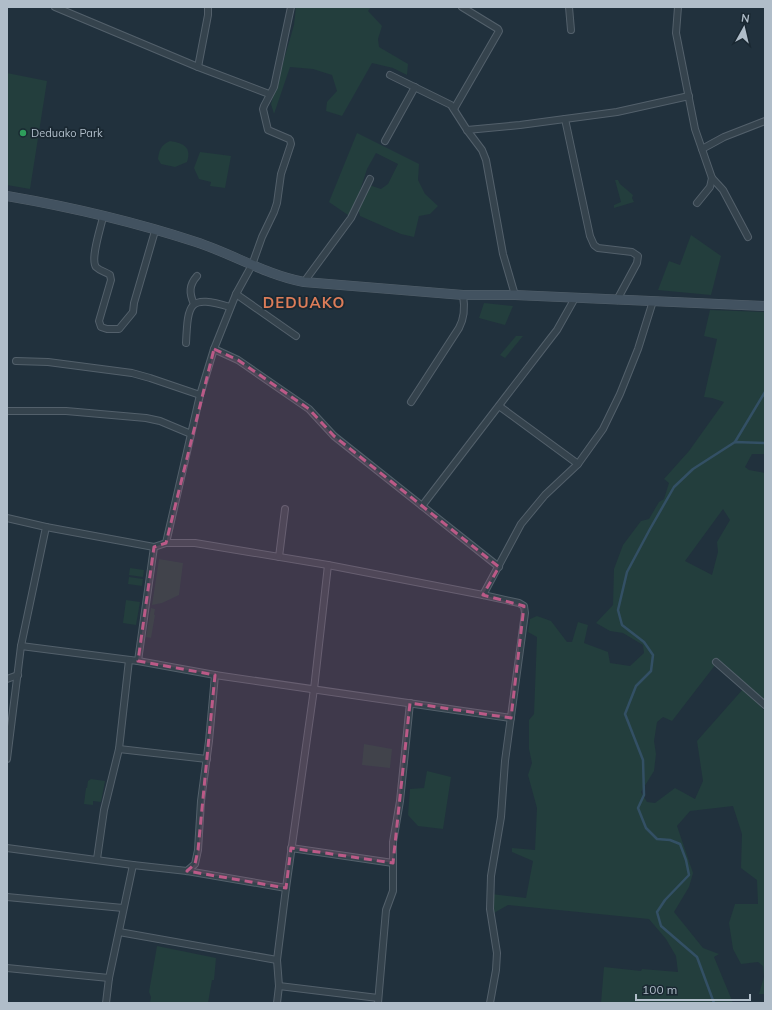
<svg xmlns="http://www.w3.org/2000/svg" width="772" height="1010" font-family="Mulish,sans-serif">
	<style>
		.green { fill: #233e3d; fill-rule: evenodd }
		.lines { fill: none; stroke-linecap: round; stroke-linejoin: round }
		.stream { stroke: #335065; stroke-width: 2.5 }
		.street-casing { stroke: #53606b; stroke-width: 8 }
		.secondary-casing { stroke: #53606b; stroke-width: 10 }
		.street { stroke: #35434d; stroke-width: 6 }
		.secondary { stroke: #425260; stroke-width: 9 }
		.marked { fill: #bb5a87; fill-opacity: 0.2; stroke: #bb5a87; stroke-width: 3; stroke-dasharray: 8 5; stroke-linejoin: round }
		.leisure-dot { fill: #2e9e5b; stroke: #1a2832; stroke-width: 1.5 }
		.labels { text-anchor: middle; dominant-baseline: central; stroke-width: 3.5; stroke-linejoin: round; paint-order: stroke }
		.poi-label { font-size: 11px; fill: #b0bdc9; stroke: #1a2832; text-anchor: start }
		.district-label { font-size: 15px; font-weight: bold; letter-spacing: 1px; fill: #dc7c58; stroke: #1a2832 }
	</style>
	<rect width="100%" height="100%" fill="#21313d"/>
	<g class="green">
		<polygon points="296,7 371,7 368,11 382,26 378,39 379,47 408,64 407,75 393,68 372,63 342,116 326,111 327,102 337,91 332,75 313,69 290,67 274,114 271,104 294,25"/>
		<polygon points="7,73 47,81 30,189 7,185"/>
		<polygon points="357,133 419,164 418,180 425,194 438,206 430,214 419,216 414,237 401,234 360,216 358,208 369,185 381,189 388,184 398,164 376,153 367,169 353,212 348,215 329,202"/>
		<path d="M170,141C183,143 192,147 187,162L175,167L161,164L158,159C159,150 161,145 170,141Z"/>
		<polygon points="200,152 231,156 225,188 210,186 211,182 199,179 194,168"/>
		<polygon points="615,180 618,180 620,184 633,195 632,198 634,202 614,208 614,205 621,202"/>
		<polygon points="691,235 721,256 711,295 658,290 669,261 680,265"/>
		<polygon points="484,303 513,306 505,325 479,318"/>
		<path d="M710,310L765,312V454H752L745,467L749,470L765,473V702L719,660L672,721L663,717L657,722L654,741L656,754L654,771L641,792L647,802L655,803L675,788L695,799L703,781L697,741L743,689L765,711V994H759L764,977L763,966L758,962L741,964L733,949L729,923L735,904H758L757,880L741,868L742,834L733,806L690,811L677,826L693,873L689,887L674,912L703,948L719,954L714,957L733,1003H601L604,967L641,971L642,969L678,972L676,956L666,939L649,919L508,905L492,914L491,894L526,898L533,861L512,852V848L535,850L537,808L528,775L532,763L529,749V720L534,714L537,637L528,632L530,619L537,616L551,621L567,642H572L578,622L588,625L584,643L608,652L610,663L630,666L644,653L643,645L623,633L610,631L596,623L613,605L614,569L623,545L641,521L649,519L659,502L664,499L669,483L664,479L689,451L724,402L712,398L704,397L717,339L704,336ZM723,509L730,520L717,542L718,552L712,575L685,561Z"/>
		<polygon points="516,336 523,336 505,358 500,355"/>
		<polygon points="159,559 183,563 179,595 162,603 152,605"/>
		<polygon points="130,568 144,570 143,577 129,575"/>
		<polygon points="129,577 143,579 142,586 128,584"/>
		<polygon points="126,600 140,602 136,625 123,623"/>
		<polygon points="151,608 155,609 154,615 155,615 151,638 146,637"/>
		<polygon points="364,744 392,749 390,768 362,765"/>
		<polygon points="427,771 451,777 443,829 418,826 408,815 410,789 424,788"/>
		<polygon points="91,779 105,781 101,802 93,801 93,805 84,804 86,788 87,788 88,781"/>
		<polygon points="157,946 216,958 214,980 212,980 208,1003 150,1003 151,997 149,992"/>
	</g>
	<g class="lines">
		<g class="stream">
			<polyline points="735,442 765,392"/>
			<polyline points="714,1003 697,957 661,926 657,912 665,900 689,875 686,860 680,844 670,840 657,839 646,828 638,808 644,795 643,760 625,714 636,686 651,671 653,655 644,642 622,625 618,610 627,572 650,529 674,487 693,469 735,442 765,443"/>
		</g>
		<defs>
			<g id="street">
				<polyline points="55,7 198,67 269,94"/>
				<polyline points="569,7 571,30"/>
				<polyline points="678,7 676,33 695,129 712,178 710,187 697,203"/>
				<polyline points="198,67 208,15 208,7"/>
				<polyline points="390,75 451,105 467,130 482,150 486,160 503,254 515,295"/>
				<polyline points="454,109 499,31 498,29 462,7"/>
				<polyline points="565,119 590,236 594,245 598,248 632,252 638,256 637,263 617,300"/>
				<polyline points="467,130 520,125 617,112 689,96"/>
				<polyline points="385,141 415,87"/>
				<polyline points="702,149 724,137 765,121"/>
				<polyline points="712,178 723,190 748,237"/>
				<path d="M103,217C101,227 90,259 96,267C100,271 106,272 110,275L111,280L99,321L101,327L107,329H119L133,312L134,303L155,231"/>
				<polyline points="304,282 351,218 370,179"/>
				<polyline points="236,294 296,336"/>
				<path d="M194,304C189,293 189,285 197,276"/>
				<path d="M186,343C188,302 189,295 230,307"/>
				<polyline points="214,349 238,360 309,409 334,436 499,567"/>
				<polyline points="16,361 48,362 132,373 150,378 200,395"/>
				<path d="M411,402L459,328C465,317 465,307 463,295"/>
				<polyline points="499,406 578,464"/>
				<polyline points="7,411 66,411 146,418 160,421 191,434"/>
				<polyline points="422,506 550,339 557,330 575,298"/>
				<polyline points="7,518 46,527 21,646 7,759"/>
				<polyline points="46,527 154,547 166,543 195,543 328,565 483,595 519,603 524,606 525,613 505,761 501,817 491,876 490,909 497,953 496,970 490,1003"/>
				<polyline points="166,543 200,395 214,349 236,294 252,265 262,237 274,212 277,203 281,174 291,144 290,140 289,139 268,130 263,109 264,106 274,87 291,7"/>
				<polyline points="279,557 285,509"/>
				<polyline points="483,595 521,524 545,495 578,464 603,429 620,394 638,349 653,301"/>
				<polyline points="21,646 138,661 215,675 511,718"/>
				<polyline points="138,661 154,547"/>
				<polyline points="716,662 765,705"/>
				<polyline points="7,679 18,675"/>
				<polyline points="119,749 207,759"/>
				<polyline points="7,848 133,865 187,871 286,888"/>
				<polyline points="291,848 393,863"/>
				<polyline points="97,859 104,810 119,749 129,660"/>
				<polyline points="187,871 195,864 198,850 201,801 209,741 215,675"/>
				<polyline points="7,897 123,908"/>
				<polyline points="119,932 277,960"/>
				<polyline points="7,968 109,978"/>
				<polyline points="279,986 378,998"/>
				<polyline points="106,1003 109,978 133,865"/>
				<polyline points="277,1003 279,986 277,960 286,888 314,689 328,565"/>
				<polyline points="378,1003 386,910 393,891 393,842 400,801 410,703"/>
			</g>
			<path id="secondary" d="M7,196C71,207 135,222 196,242C233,254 266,275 304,282L463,295H515L765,306"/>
		</defs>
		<use href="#street" class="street-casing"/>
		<use href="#secondary" class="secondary-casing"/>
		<use href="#street" class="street"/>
		<use href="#secondary" class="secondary"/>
	</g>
	<path class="marked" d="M214,349L238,360L309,409L334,436L499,567L483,595L524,606L511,718L410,703L393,863L291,848L286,888L187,871L195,864L198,850L215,675L138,661L154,547L166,543Z"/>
	<circle class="leisure-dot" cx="23" cy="133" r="4"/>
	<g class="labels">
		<g class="poi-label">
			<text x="31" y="133">Deduako Park</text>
		</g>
		<g class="district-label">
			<text x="304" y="302">DEDUAKO</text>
		</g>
	</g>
	<rect width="772" height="1010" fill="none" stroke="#b0bdc9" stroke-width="16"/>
	<g transform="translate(744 28) rotate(8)" stroke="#1a2832" stroke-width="3" paint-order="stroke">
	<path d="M0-3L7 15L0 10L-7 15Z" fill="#b0bdc9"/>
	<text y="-6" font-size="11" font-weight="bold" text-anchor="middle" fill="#b0bdc9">N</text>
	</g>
	<path d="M636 994v6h114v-6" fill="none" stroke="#b0bdc9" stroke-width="2"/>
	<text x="642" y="994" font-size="12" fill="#b0bdc9" stroke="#1a2832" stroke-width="3" paint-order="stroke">100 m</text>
</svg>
